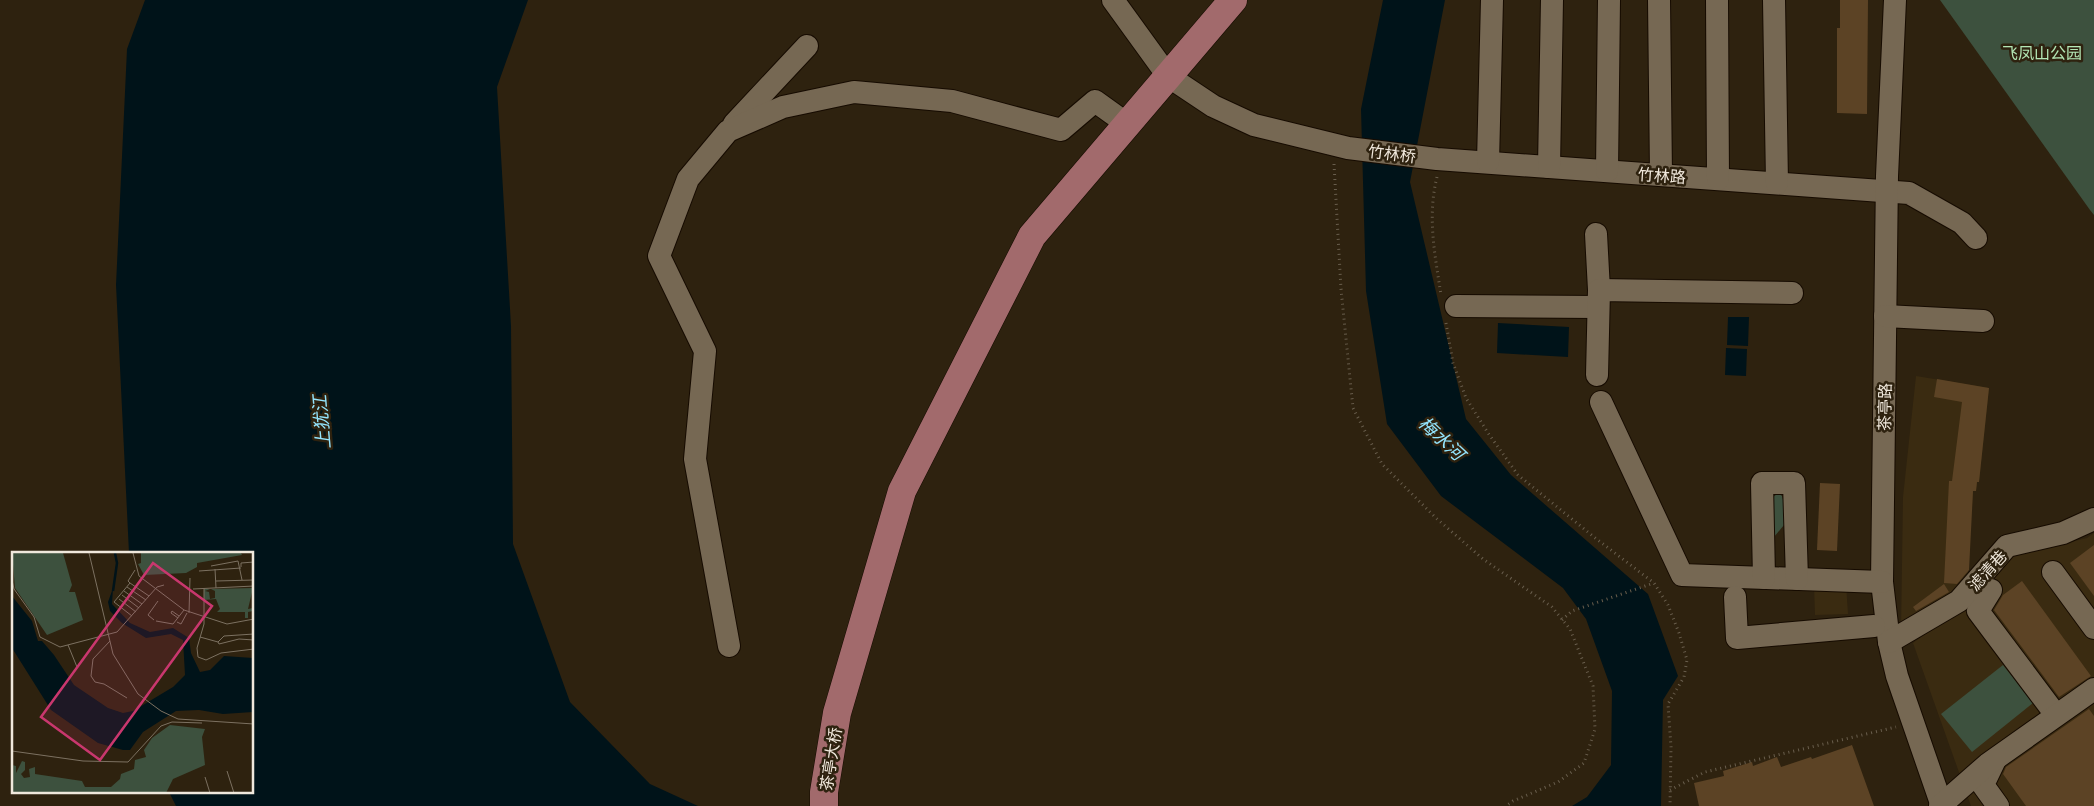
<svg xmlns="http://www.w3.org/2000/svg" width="2094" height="806" font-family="'Exo 2','Noto Sans SC',sans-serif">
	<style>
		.built { fill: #3a2b11 }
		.green { fill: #3d513e }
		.water { fill: #001319 }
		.building { fill: #5c4325 }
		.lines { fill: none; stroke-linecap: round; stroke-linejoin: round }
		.minor-casing { stroke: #160b00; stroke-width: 24 }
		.major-casing { stroke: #160b00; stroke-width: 29 }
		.path { stroke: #695e4d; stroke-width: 3; stroke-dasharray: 1 4; stroke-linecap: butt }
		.minor { stroke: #766853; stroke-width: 22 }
		.major { stroke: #a26a6c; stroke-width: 28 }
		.labels { text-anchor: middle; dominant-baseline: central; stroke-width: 5; stroke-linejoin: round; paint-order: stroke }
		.park-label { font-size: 16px; fill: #b3e6b5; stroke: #2e220f }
		.street-label { font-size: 16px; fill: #f0e8dc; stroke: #2e220f }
		.water-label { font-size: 18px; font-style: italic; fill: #94e5fe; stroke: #2e220f }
		.inset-river { fill: none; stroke: #001319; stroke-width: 2.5 }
		.inset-road { fill: none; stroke: #7c7161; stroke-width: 1 }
		.view { fill: #c9376e; fill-opacity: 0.15; stroke: #c9376e; stroke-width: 2.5 }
		.inset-edge { fill: none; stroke: #f0e8dc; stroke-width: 2.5 }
	</style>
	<rect width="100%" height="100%" fill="#2e220f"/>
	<g class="built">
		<polygon points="1916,376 1989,388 1979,482 1977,482 1976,491 1973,491 1968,572 1971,573 1970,584 1901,631 1903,497"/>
		<polygon points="2094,533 2094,806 1971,806 1913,643 1984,590 2006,558 2087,538"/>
		<polygon points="1846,584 1848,614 1815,615 1814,585"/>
	</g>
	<g class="green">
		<polygon points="1940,0 2094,0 2094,215 2090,210"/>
		<polygon points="1778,493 1782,496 1786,511 1784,525 1774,537 1771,499"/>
		<polygon points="2003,665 2033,703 1972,752 1941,714"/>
	</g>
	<g class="water">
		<polygon points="145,0 528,0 497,87 511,326 513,544 570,702 650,784 698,806 176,806 169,792 252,792 252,554 129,553 116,285 127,49"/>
		<polygon points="1383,0 1445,0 1410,182 1466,419 1511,475 1648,594 1678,676 1663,700 1661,806 1572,806 1587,797 1611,765 1612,691 1586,619 1563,588 1441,496 1387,424 1366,291 1361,109"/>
		<polygon points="1728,317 1749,317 1748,346 1727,345"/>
		<polygon points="1498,323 1569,327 1568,357 1497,353"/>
		<polygon points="1726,348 1747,349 1746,376 1725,375"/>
	</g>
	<g class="building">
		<polygon points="1840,0 1868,0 1867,114 1837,113 1837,28 1840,28"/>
		<polygon points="1937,379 1989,388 1979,482 1977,482 1976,491 1973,491 1969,570 1957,584 1944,583 1949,481 1952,481 1962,402 1934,397"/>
		<polygon points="1820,483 1840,484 1837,551 1817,550"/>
		<polygon points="2094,545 2094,596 2070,563"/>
		<polygon points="2022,581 2091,676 2059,697 1994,610 2003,595"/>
		<polygon points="1944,584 1949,592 1916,611 1913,607"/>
		<polygon points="2089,709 2094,716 2094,806 2026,806 2003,774 2006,767"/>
		<polygon points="1852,745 1874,806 1699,806 1694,783 1724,776 1723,771 1752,762 1753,766 1777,757 1781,767 1811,757 1812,759"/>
	</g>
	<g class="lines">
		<defs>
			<g id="minor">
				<polyline points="1113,0 1168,76 1213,106 1254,125 1348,148 1437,159 1909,193 1962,223 1976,238"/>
				<polyline points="1659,0 1661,175"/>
				<polyline points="1717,0 1718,179"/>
				<polyline points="1774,0 1777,183"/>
				<polyline points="1895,0 1887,176 1882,582 1889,642 1897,676 1942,806"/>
				<polyline points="734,124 807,46"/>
				<polyline points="1488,162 1492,0"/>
				<polyline points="1549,167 1552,0"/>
				<polyline points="1607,171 1609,0"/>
				<polyline points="1596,234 1599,290"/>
				<polyline points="1456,306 1598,307"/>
				<polyline points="1885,316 1983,321"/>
				<polyline points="1597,375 1599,290 1792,293"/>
				<polyline points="1601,402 1682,575 1882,582"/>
				<polyline points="2053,572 2094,628"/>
				<polyline points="1764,578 1762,483 1794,483 1797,579"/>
				<polyline points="1991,590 1978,611 2056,715"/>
				<polyline points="1735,597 1737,638 1874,626"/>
				<polyline points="1889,642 1959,601 2007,546 2063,533 2094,519"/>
				<polyline points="729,646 695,459 705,351 659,256 688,179 728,131 783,107 854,92 952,101 1061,130 1095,101 1127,124"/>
				<polyline points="1995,760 1983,785 1998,806"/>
				<polyline points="1940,806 1988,764 2094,689"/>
			</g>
			<polyline id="major" points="824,806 824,792 837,713 902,491 1032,236 1233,0"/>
		</defs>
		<use href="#minor" class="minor-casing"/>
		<use href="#major" class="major-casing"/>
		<g class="path">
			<polyline points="1334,164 1341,289 1353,408 1382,464 1436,518 1483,559 1552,607 1570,629 1593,686 1595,729 1584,763 1558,782 1513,801 1506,806"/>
			<path d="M1437,177C1427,217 1435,255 1441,295"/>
			<polyline points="1446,323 1453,363 1466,398 1488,433 1518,475 1594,537 1654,583 1668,605 1679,633 1687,660 1684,677 1668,704 1671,747 1670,806"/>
			<polyline points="1562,620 1572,611 1654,583"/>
			<polyline points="1670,790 1705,772 1896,727"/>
		</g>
		<use href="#minor" class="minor"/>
		<use href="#major" class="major"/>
	</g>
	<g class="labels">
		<g class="park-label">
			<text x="2042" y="52">飞凤山公园</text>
		</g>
		<g class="street-label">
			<text transform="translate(1392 153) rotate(7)">竹林桥</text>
			<text transform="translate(1662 175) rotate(4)">竹林路</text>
			<text transform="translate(1884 407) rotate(-89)">茶亭路</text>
			<text transform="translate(1987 570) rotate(-48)">滤清巷</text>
			<text transform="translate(830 759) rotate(-81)">茶亭大桥</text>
		</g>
		<g class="water-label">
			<text transform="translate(321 422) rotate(-95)">上犹江</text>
			<text transform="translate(1442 438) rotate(43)">梅水河</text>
		</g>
	</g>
	<g transform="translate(12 552)">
		<rect width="241" height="241" fill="#2e220f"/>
		<path d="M0,1H51L60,33L57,40H63L71,68L35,83L3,36ZM129,1H229L230,3L185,11V15L174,21L132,23L126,12L129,11ZM241,36L236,57L241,56V59L236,60V66H233V60H205L208,57L204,47L192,48V37H198L193,39L197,40L198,47L203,46V39L199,37ZM158,173L193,177L190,185L193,213L161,227L154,241H0V213L4,214V221L10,209L13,210V218L9,222L12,226L18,225L17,217L23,215V222L70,229L73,235H99L108,227L109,222L122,217L123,208L134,205L132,198L140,186Z" fill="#3d513e"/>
		<path d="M101,36L100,52L118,71L138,80L161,76L177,86L179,101L188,120L198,118L212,104L241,106V160L211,162L187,158L164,159L131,180L118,198H111L86,191L39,158L0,96V44L20,69L26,89H30L42,103L62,133L96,156L111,161L121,159L161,135L173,123L171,88L159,82L134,86L110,71L98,59L96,50Z" fill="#001319"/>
		<path class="inset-river" d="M101,39L105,11L103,1"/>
		<path class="inset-road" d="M77,1L101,102L126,142L149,159L166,167L242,172M121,1L127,24L172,58L215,72L242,67M199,14L226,9L230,28M229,15V11L242,10M203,17L204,36M187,19L229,16M0,28L2,37L22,65L28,85L48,95L105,80L145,35L152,33M204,29L242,28M118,31L137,44M115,35L134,48M192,36V72L185,96L186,105L194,108L209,101L242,97M181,37L242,34M112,39L130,52M110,43L127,56M107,47L124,60M177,61L178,26M120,64L102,50L118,31L116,29L123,18M166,66L159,61L160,59L167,64M142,68L136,63L146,49M144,69L161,72L172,58M165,70L169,72L175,61M242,82L212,84L206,90L207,92L227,87L242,88M188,85L206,90M98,89L81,107L79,124L83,130L92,132L115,146M56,93L65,115M0,199L71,209L116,210L149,174L160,170L190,171M215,219L222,241M193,225L198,241"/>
		<path class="view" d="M141,11L200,54L88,208L29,165Z"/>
		<rect width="241" height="241" class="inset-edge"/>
	</g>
</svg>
